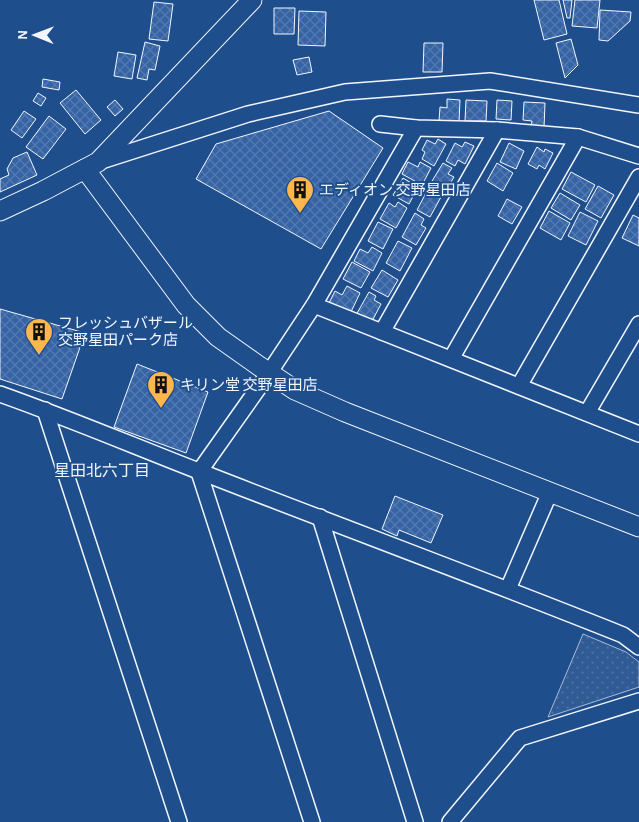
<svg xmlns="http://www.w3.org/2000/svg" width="639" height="822" font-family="'Alegreya Sans','Noto Sans JP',sans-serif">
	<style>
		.park { fill: url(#park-dots); stroke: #a8bbd7 }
		.building { fill: url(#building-cross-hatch); stroke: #f2f6ff }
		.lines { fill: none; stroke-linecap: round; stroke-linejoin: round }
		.minor-casing { stroke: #f2f6ff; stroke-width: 18 }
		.tertiary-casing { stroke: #f2f6ff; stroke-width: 21 }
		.minor { stroke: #1f4e8c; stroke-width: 15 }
		.tertiary { stroke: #1f4e8c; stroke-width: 19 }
		.labels { text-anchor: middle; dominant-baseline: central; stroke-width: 4; stroke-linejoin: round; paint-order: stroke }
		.poi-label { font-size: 15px; fill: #f2f6ff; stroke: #1f4e8c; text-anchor: start }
		.neighbourhood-label { font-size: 16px; fill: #f2f6ff; stroke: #1f4e8c }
	</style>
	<defs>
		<pattern id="park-dots" width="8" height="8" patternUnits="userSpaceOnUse" patternTransform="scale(1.25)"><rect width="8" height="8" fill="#305b95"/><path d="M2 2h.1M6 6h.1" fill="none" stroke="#4e73a5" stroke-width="1.8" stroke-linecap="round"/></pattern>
		<pattern id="building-cross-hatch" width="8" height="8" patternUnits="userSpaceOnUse" patternTransform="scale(1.25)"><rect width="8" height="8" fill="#3563a3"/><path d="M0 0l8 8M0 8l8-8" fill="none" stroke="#537ab1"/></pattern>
	</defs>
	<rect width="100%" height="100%" fill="#1f4e8c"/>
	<polygon class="park" points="583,634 626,652 639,662 639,687 548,717"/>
	<g class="building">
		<polygon points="534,0 559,0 567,34 544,40"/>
		<polygon points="563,0 572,0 570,18 567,18"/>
		<polygon points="575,0 600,0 597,28 572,26"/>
		<polygon points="154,2 173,4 168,41 149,39"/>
		<polygon points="274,8 295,8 294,34 274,34"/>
		<polygon points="600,10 631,12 630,21 608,41 599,40"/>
		<polygon points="299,11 326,12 325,46 298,45"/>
		<polygon points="571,39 578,65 565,78 556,43"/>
		<polygon points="145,42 160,46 155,70 149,69 147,80 137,78"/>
		<polygon points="424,43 443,43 442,72 423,72"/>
		<polygon points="118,52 136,55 132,79 114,76"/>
		<polygon points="309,57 312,72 297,75 293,60"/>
		<polygon points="43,79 60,82 59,90 42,87"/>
		<polygon points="76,90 101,120 85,134 60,103"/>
		<polygon points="38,93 46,98 41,106 33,101"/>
		<polygon points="447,99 460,100 459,122 439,121 440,107 447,108"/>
		<polygon points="115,100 123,109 115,116 107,107"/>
		<polygon points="466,100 487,101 486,121 465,121"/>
		<polygon points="497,100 512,101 511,120 496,119"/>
		<polygon points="524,102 545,103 544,128 531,127 532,121 523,120"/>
		<polygon points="24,111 36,119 22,138 11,130"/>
		<polygon points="329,111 383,148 321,249 196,179 216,144"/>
		<polygon points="49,116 66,129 43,159 26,147"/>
		<polygon points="438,139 446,144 434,166 422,159 425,152 422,150 427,140 435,144"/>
		<polygon points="465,142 474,146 465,164 458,160 455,166 446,161 455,143 462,147"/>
		<polygon points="509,143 524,151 516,169 500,162"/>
		<polygon points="537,147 544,152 545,149 553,153 545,169 539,165 537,169 528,164"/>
		<polygon points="27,152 37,175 0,192 0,179 9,175 7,169 13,158"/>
		<polygon points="408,162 418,167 420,162 431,168 422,185 402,174"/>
		<polygon points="443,163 452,168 448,174 454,177 444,194 429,186"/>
		<polygon points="497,163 513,173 503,191 487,181"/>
		<polygon points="571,172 595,185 586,202 562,189"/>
		<polygon points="403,178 418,187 409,204 393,195"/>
		<polygon points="598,186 614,195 601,218 585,209"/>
		<polygon points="428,189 441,197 430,217 417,210"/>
		<polygon points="560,193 580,205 571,220 551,208"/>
		<polygon points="507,199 522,207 512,224 498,216"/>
		<polygon points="398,202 407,208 396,228 380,219 389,203 395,207"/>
		<polygon points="549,211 570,223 561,240 540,228"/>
		<polygon points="580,212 598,221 586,245 568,236"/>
		<polygon points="415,213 424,219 421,225 426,228 416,245 402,237"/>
		<polygon points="633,215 639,218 639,246 622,238"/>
		<polygon points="378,222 393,229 383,249 368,241"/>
		<polygon points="398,241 412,248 400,271 386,263"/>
		<polygon points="372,247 382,253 373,271 354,261 360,249 368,253"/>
		<polygon points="352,262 370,272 361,288 343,279"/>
		<polygon points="382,270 398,280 388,297 371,288"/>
		<polygon points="347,286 360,293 350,314 329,303 335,291 342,295"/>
		<polygon points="369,292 376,296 374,300 381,304 371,323 356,315"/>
		<polygon points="0,309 85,333 62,399 0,379"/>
		<polygon points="137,364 208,392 186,453 114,427"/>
		<polygon points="395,496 443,515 431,543 399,530 397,536 382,529"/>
	</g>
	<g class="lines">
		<defs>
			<g id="minor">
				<polyline points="380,124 416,128 497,130 578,137 639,156"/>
				<polyline points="98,162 248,114 345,92 490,81 639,105"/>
				<polyline points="314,305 639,434"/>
				<polyline points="382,332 497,130"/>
				<polyline points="451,359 578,137"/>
				<polyline points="519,386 639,177"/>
				<path d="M0,394C68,418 134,446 201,472C342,527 483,579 623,635L639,647"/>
				<polyline points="45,410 179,822"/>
				<polyline points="587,413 639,324"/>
				<polyline points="320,517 415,822"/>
				<polyline points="508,589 550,492"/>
				<polyline points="312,822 199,472 269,373 314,305 416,128"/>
				<polyline points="450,822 520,738 639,701"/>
			</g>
			<g id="tertiary">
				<polyline points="85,169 186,305 218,337 259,366 295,390 345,412 639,527"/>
				<polyline points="0,211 43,191 98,162 252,0"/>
			</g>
		</defs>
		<use href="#minor" class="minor-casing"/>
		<use href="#tertiary" class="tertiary-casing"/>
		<use href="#minor" class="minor"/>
		<use href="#tertiary" class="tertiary"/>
	</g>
	<defs>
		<symbol id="building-pin" viewBox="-11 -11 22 30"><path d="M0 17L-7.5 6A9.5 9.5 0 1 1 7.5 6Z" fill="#ffb74d" stroke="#1f4e8c"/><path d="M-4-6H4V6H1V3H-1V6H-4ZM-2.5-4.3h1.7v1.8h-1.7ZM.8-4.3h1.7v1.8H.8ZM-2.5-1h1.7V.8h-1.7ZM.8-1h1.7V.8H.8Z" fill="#111"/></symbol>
	</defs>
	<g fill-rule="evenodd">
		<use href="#building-pin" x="284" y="174" width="32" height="43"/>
		<use href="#building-pin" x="23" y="316" width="32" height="43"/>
		<use href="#building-pin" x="145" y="369" width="32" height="43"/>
	</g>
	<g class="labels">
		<g class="poi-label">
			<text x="319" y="190">エディオン 交野星田店</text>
			<text x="58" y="323">フレッシュバザール<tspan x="58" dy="17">交野星田パーク店</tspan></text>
			<text x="180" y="385">キリン堂 交野星田店</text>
		</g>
		<g class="neighbourhood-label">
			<text x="102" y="471">星田北六丁目</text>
		</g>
	</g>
	<g transform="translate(35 35) rotate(271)" stroke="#1f4e8c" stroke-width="4" paint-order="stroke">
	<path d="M0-4L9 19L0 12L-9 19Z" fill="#f2f6ff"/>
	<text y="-8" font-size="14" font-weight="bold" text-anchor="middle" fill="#f2f6ff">N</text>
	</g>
</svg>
